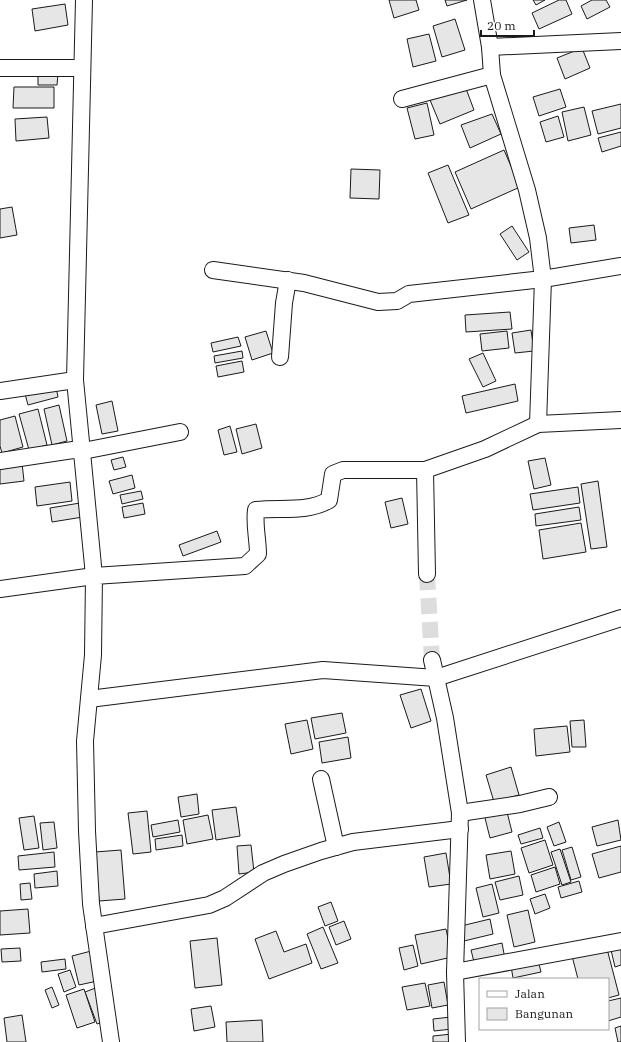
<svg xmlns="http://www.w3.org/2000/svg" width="621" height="1042" font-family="'IBM Plex Serif',serif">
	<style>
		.building { fill: #e6e6e6; stroke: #1a1a1a }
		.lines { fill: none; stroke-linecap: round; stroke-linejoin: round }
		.minor-tunnel { stroke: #ddd; stroke-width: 16; stroke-dasharray: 16 8; stroke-linecap: butt }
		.minor-casing { stroke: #1a1a1a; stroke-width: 18 }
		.minor { stroke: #fff; stroke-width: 16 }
	</style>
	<rect width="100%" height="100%" fill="#fff"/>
	<g class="building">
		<polygon points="389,0 416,0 419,10 394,18"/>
		<polygon points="445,0 467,0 447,6"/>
		<polygon points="533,0 545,0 536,5"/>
		<polygon points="559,0 566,0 572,14 539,29 532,13"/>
		<polygon points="592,0 606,0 610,7 587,19 581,6"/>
		<polygon points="65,4 68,25 35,31 32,9"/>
		<polygon points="455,19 465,50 442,57 433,26"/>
		<polygon points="429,34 436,61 413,67 407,39"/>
		<polygon points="582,48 590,68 565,79 557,58"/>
		<polygon points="38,74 58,74 57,85 38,85"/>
		<polygon points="465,86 474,110 440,124 430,100"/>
		<polygon points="14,87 54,87 54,108 13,108"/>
		<polygon points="560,89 566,107 539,116 533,97"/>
		<polygon points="427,103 434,135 415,139 407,108"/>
		<polygon points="621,104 621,128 598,134 592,111"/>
		<polygon points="584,107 591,135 568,141 562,112"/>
		<polygon points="492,114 501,134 470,148 461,125"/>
		<polygon points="558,116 564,137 546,142 540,122"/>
		<polygon points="47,117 49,138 16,141 15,119"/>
		<polygon points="621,132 621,146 602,152 598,138"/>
		<polygon points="504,150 520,187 471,209 455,172"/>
		<polygon points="448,165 469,215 448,223 428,173"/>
		<polygon points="351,169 380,170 379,199 350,198"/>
		<polygon points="12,207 17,235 0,238 0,209"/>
		<polygon points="594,225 596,240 571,243 569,228"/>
		<polygon points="512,226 529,252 517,260 500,234"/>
		<polygon points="510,312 512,329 466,332 465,315"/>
		<polygon points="531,330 534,351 515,353 512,333"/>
		<polygon points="266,331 273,353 252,360 245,337"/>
		<polygon points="507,331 509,348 482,351 480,334"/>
		<polygon points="238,337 241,346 213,352 211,343"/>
		<polygon points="242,351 243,358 215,363 214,356"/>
		<polygon points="483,353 496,381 483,387 469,359"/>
		<polygon points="242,361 244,372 218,377 216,366"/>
		<polygon points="515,384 518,401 466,413 462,396"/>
		<polygon points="56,387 58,397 28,405 25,394"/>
		<polygon points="112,401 118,431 102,434 96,405"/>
		<polygon points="59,405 67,441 52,445 44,409"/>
		<polygon points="38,409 47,445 29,450 19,414"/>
		<polygon points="15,416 23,447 2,453 0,446 0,420"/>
		<polygon points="256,424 262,448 242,454 236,429"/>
		<polygon points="230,426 237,452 224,455 218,430"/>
		<polygon points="123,457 126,467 114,470 111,460"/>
		<polygon points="545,458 551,485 534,489 528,461"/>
		<polygon points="22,463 24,481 0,484 0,466"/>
		<polygon points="132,475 135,488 113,494 109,481"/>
		<polygon points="598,481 607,547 591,549 581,484"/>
		<polygon points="70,482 72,501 37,506 35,487"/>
		<polygon points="578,487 580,503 533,510 530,494"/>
		<polygon points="141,491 143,499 122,504 120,495"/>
		<polygon points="402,498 408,524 391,528 385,502"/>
		<polygon points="80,503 83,517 52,522 50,508"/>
		<polygon points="143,503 145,514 124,518 122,507"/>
		<polygon points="579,507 581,520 536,526 535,514"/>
		<polygon points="581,523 586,552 543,559 539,530"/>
		<polygon points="217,531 221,542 183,556 179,545"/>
		<polygon points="421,689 431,721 411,728 400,695"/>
		<polygon points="342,713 346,733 315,739 311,718"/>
		<polygon points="307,720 313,749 291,754 285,724"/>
		<polygon points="584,720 586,747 572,747 570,721"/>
		<polygon points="567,726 570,752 536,756 534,729"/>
		<polygon points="348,737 351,758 322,763 319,742"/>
		<polygon points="511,767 519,795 494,802 486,775"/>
		<polygon points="197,794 199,814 181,817 178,797"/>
		<polygon points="236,807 240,836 216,840 212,810"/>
		<polygon points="506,808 512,832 490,838 484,814"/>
		<polygon points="147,811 151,852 133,854 128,813"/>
		<polygon points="208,815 213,839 187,844 183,820"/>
		<polygon points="34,816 39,848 24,850 19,818"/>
		<polygon points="178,820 180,832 153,837 151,825"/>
		<polygon points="618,820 621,840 597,846 592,827"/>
		<polygon points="54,822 57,848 43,850 40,823"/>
		<polygon points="559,822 566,842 554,846 547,827"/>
		<polygon points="540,828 543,838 521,844 518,835"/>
		<polygon points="182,835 183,846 156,850 155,839"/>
		<polygon points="545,840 553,865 529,873 521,848"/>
		<polygon points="251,845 254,872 239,874 237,846"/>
		<polygon points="621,846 621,872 599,878 592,854"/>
		<polygon points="572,847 581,877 571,880 562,850"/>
		<polygon points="560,849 571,882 562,885 551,852"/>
		<polygon points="121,850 125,899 99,901 95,852"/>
		<polygon points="511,851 515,874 490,879 486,855"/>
		<polygon points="54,852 55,867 19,870 18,856"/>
		<polygon points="446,853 451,884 429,887 424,857"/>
		<polygon points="555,867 560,884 536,892 531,875"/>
		<polygon points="57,871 58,886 35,888 34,874"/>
		<polygon points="519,876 523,895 500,900 495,882"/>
		<polygon points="579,881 582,892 561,898 558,887"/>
		<polygon points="30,883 32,899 21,900 20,884"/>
		<polygon points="492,884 499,913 483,917 476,888"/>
		<polygon points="545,894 550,908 535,914 530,899"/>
		<polygon points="331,902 338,921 325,926 318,907"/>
		<polygon points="28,909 30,933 0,935 0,911"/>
		<polygon points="528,910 535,942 514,947 507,915"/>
		<polygon points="490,919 493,934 464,941 461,926"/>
		<polygon points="344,921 351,939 336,945 329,927"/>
		<polygon points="323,927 338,963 321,969 307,934"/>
		<polygon points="446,929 452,957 421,964 415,935"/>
		<polygon points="276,931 284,952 306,944 312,963 269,979 255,939"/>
		<polygon points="217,938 222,985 195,988 190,941"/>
		<polygon points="502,943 505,959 475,966 471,950"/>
		<polygon points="621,944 621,965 615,967 610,946"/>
		<polygon points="413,945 418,966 404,970 399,948"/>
		<polygon points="606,945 619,995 608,998 608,979 578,979 572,956"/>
		<polygon points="20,948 21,961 2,962 1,949"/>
		<polygon points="95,950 102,980 79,985 72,956"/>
		<polygon points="65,959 66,969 42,972 41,962"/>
		<polygon points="538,960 541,972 513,978 511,966"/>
		<polygon points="70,970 76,987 64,992 58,974"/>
		<polygon points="444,982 448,1005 432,1008 428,985"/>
		<polygon points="425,983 430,1006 407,1010 402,987"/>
		<polygon points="52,987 59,1005 52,1008 45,990"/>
		<polygon points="98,987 109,1020 97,1024 85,992"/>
		<polygon points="84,989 95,1022 77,1028 66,995"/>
		<polygon points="621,998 621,1017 608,1021 608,1001"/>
		<polygon points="211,1006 215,1027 194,1031 191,1009"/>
		<polygon points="22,1015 26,1042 7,1042 4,1018"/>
		<polygon points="451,1017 452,1029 434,1031 433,1019"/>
		<polygon points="262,1020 263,1042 227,1042 226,1022"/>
		<polygon points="621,1026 621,1042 618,1042 615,1028"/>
		<polygon points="452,1034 453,1042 433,1042 433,1036"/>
	</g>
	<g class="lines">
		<polyline class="minor-tunnel" points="427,574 432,660"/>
		<defs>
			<g id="minor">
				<polyline points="482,0 490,47 492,75 527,190 538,238 543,279 538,424"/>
				<polyline points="490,47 621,41"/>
				<polyline points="0,68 81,68"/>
				<polyline points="402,99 492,75"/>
				<polyline points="213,270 304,283 378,302 397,301 409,294 543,279 621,266"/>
				<polyline points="280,357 284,303 288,280"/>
				<polyline points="0,391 75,380"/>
				<polyline points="0,461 73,450 83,451 180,432"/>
				<polyline points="425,470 427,574"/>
				<polyline points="0,589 94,576 75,380 84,0"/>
				<polyline points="432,660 445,718 460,813 455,972 457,1042"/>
				<polyline points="89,699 323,670 436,678 621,618"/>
				<polyline points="321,779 336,847"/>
				<polyline points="460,813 520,804 549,797"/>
				<polyline points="94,926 209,905 225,898 263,873 284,864 321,851 353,842 460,829"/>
				<polyline points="455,972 621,941"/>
				<path d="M111,1042L91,904L87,831L85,741L93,655L94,576L245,566L258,554C258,539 254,525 256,510C281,507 307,513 329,500L333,474L343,470H425L485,449L538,424L621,420"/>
			</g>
		</defs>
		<use href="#minor" class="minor-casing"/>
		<use href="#minor" class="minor"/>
	</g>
	<rect x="479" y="978" width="130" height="52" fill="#ffffff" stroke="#a3a3a3"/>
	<rect x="487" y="991" width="20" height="6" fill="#ffffff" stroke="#a3a3a3"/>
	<text x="515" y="998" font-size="12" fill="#1a1a1a">Jalan</text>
	<rect x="487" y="1008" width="20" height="12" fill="#e6e6e6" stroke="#a3a3a3"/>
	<text x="515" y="1018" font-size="12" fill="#1a1a1a">Bangunan</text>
	<path d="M481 30v6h53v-6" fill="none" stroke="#1a1a1a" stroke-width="2"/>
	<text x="487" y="30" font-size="12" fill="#1a1a1a" stroke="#ffffff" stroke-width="3" paint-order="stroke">20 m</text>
</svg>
